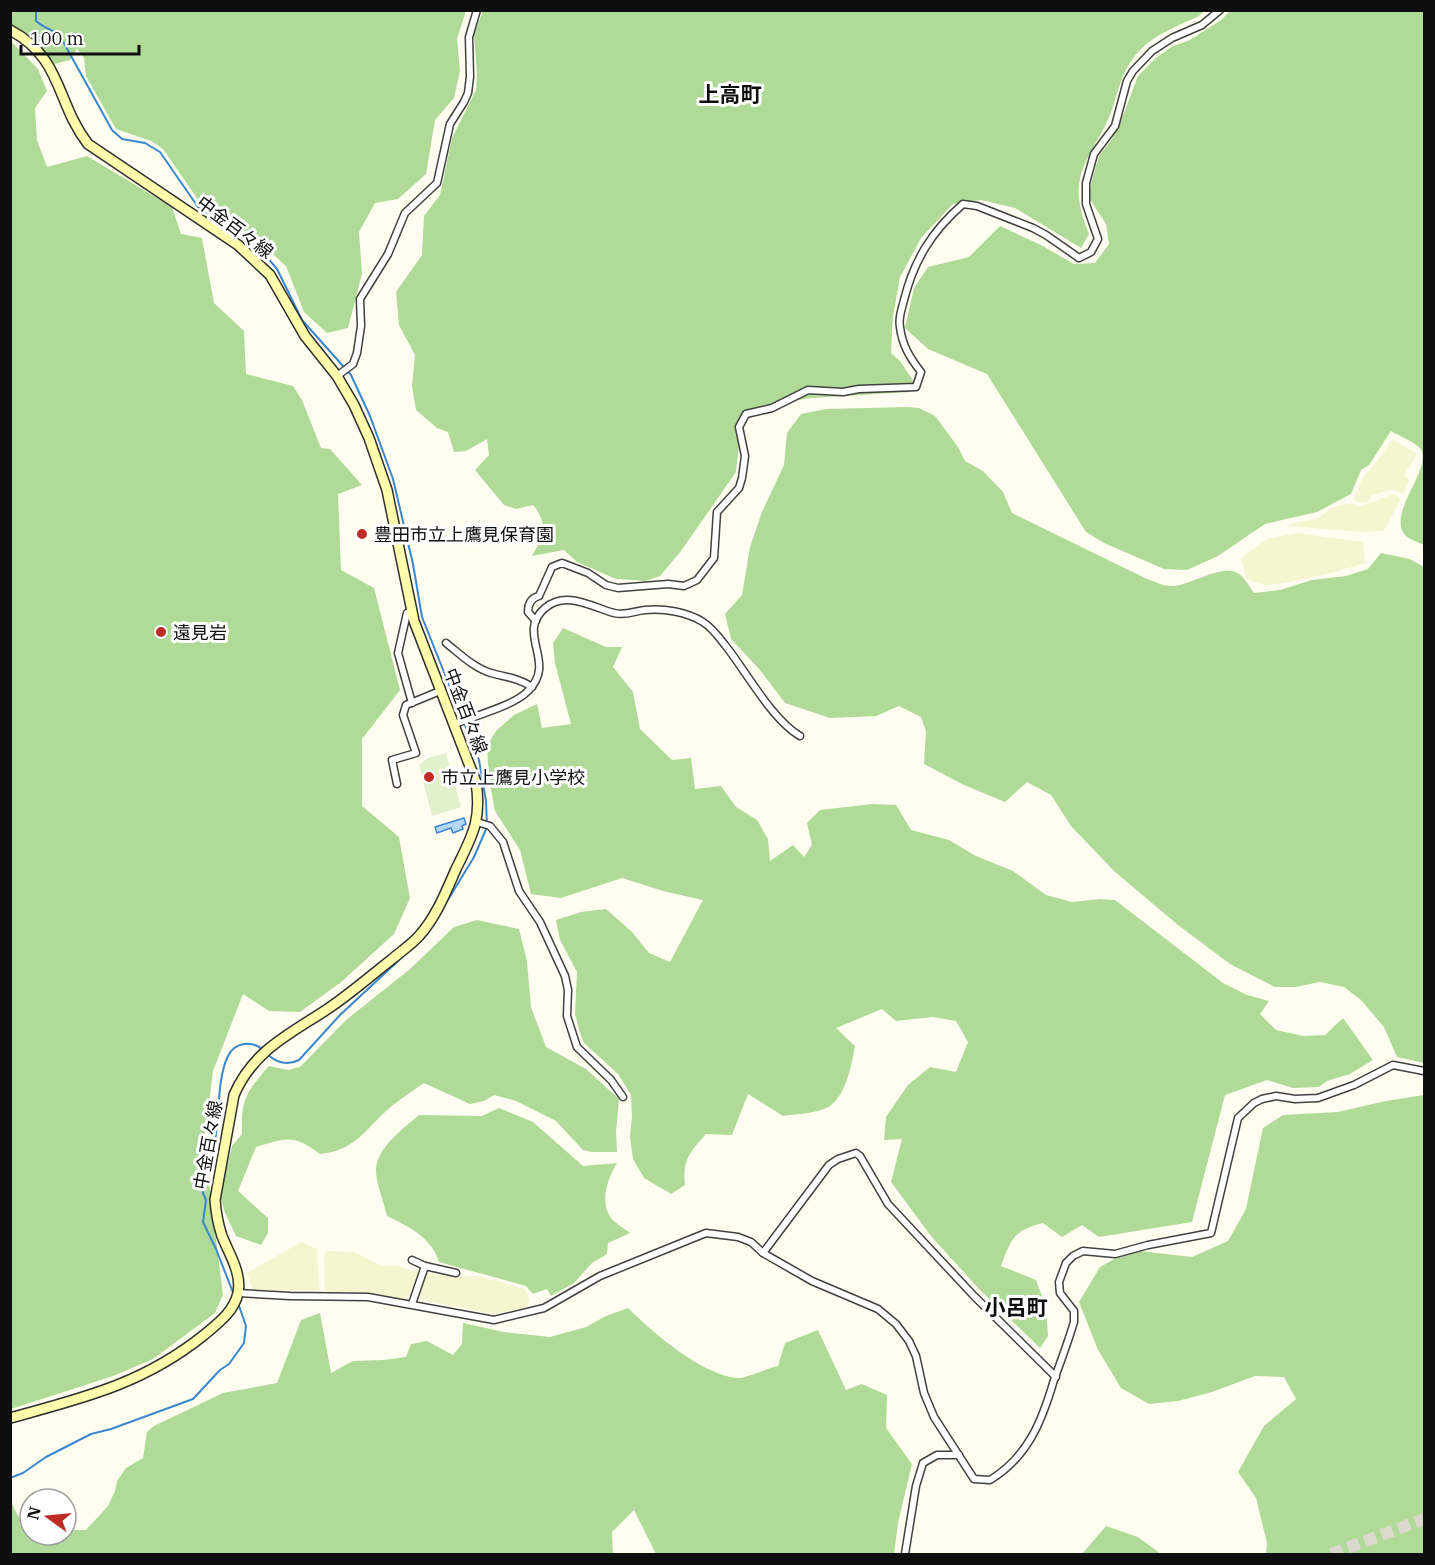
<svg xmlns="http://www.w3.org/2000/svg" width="1435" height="1565" font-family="'IBM Plex Serif','Noto Sans JP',serif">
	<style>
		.farmland { fill: #f5f5d0 }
		.forest { fill: #b0da98 }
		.pitch { fill: #e0f1cb }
		.water { fill: #b4d8f6; stroke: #3b87cd; stroke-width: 1.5 }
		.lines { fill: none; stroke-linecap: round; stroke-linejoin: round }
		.stream { stroke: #3b87cd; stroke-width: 2 }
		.motorway-tunnel { stroke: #dbd9cd; stroke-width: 12; stroke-dasharray: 12 6; stroke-linecap: butt }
		.minor-casing { stroke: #414141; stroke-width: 9 }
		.secondary-casing { stroke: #303030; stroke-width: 12 }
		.minor { stroke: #fff; stroke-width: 6 }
		.secondary { stroke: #fffcab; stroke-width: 9 }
		.poi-dot { fill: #be2c26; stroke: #fff; stroke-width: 2 }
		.labels { text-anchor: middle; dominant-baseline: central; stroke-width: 6; stroke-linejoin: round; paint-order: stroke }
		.street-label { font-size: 18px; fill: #0e0e0e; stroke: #fff }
		.poi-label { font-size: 18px; fill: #0e0e0e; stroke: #fff; text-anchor: start }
		.quarter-label { font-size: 21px; font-weight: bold; fill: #0e0e0e; stroke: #fff }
	</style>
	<rect width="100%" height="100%" fill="#fffdef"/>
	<g class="farmland">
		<polygon points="1392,439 1417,454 1404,475 1410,480 1403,493 1390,490 1372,495 1367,502 1357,502 1353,499 1364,475 1373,467"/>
		<polygon points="1394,494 1400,499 1388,524 1383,531 1362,532 1289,526 1290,524 1319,518 1331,508 1351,503 1359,507"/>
		<polygon points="1296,533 1363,542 1365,563 1331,573 1284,583 1264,585 1247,579 1241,558 1267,539"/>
		<polygon points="301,1242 317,1249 319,1290 253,1290 247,1273"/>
		<polygon points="326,1251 355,1252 381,1266 397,1266 418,1272 407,1300 374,1293 325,1292 324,1254"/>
		<polygon points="427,1273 452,1277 478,1276 525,1289 530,1301 526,1308 493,1314 419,1299"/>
	</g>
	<g class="forest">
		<polygon points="11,10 466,11 457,39 460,71 454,98 435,120 426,174 398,199 375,203 359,232 362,274 348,328 327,333 304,312 286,266 252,235 201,204 163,149 151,141 116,129 86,76 84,58 77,49 70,60 55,64 32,38 11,24"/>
		<path d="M483,11H1204L1199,16C1178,26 1155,34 1139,51C1117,75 1119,99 1105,126C1095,146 1082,162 1079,184C1077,201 1083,219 1089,234L1081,248L1015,208L981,200L953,204L921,238L900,277L893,316L891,353L900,361L916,385L910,392L811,398L788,402L770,413L742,417L736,472L681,551L660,576L646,581L616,579L577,562L564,550L532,556C543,537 549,524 533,505L516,509L504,505L475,470L489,455L487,439L466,451L454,452L448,432L437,428L416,410L412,386L415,355L399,325L396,292L422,255L424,216L440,195L452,138L476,90L477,74L474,34Z"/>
		<path d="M1230,11H1424V545C1419,543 1412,540 1407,537C1383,516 1435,468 1420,448C1413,441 1399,436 1391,431L1369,465L1361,470L1351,494L1317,512L1265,524L1218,556L1187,570L1164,569L1104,543L1086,532L987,374L928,349L905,328L914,288L928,267L969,257L1000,226L1041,245L1074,264L1095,263L1109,244L1106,224L1089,198L1091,184L1099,156L1112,139L1122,118L1138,76L1157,57L1173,46L1190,40L1221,20Z"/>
		<polygon points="10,40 38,69 47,91 35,108 37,140 47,167 87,156 172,207 181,234 202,238 214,303 244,331 246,374 293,386 302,400 321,448 330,449 362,485 338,494 341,570 374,588 400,690 362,739 362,806 399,837 410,898 394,934 340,983 300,1012 269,1011 243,994 213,1071 204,1142 223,1295 215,1313 153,1359 113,1376 11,1409"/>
		<path d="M908,407L919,408L935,416L958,447L965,461L983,471L1003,492L1012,513L1147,579C1154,581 1162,586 1170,586C1190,587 1222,562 1239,574C1245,578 1250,588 1254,593L1280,590L1312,580L1346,576L1368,569L1381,553L1410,559L1424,567V1063L1397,1057L1384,1027L1361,1000L1344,987L1320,982L1295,987H1275L1230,964L1178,925L1114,871L1071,826L1051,795L1027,782L1005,802L964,785L924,764L926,731L921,717L899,706L876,716L830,718L785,703L760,670L731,639L725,614L742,595L750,547L762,512L784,465L787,433L801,414L826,409Z"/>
		<path d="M563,628L606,647H622L613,667L633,692L640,729L672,760L691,758L695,789L721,786L736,807L757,820L768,839L770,861L793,845L804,857L812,845L807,823L820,810L872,804L896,805L911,830L949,840L976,856L1013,871L1046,895L1072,902L1100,899L1115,900L1223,983L1247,995L1269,1001L1260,1014L1276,1030L1304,1036L1325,1035L1343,1018L1373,1060L1350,1074L1327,1081L1319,1087L1293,1088L1267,1080L1225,1095L1192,1222L1099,1237L1082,1225L1062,1237L1043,1223C1014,1230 1011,1239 1001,1266L1036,1280L1046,1307L1048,1336L1040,1348L979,1289L931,1236L891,1182L902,1139L884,1140L886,1117L908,1085L930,1067L956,1072L968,1042L956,1021L933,1017L896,1021L882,1009L836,1028L855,1046C851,1067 845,1104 821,1110C809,1114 795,1114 783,1116L748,1094L732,1135L706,1134C690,1152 682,1160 685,1185L671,1194L644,1178L633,1159L630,1137L632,1117L631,1095L618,1074L584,1043L580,1033L575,1014L577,972L560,940L556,920L581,912L606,909L632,932L649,953L670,962L703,900L663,891L622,878L561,898L531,894L520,850L495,811L489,778L487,746L496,731L514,715L537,704L542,728L571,724L555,663L553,643Z"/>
		<path d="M477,920L519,929L527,961L531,1007L546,1047L586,1069L619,1099L616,1132L617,1152H592L583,1150L556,1121L516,1101L494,1095L484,1101L470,1104L424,1083C414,1090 403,1097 393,1105C366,1127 358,1150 320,1154C293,1134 287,1138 256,1147L238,1191L268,1218V1233L261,1245L236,1236L225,1213L220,1196L232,1146L242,1134C241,1099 246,1092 269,1066L288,1070L300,1067L346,1020L410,969L454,927Z"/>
		<polygon points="1424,1095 1424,1554 1266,1554 1267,1543 1256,1498 1238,1472 1264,1426 1296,1399 1284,1377 1255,1376 1212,1392 1178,1401 1149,1404 1121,1388 1098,1350 1079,1302 1100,1267 1131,1250 1192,1257 1228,1241 1246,1209 1263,1128 1283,1115 1338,1112 1386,1101"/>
		<path d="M499,1108L533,1122L583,1166L617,1163C608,1178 599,1201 611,1218C616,1224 624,1228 630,1233L608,1243L607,1254L592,1263L574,1283L551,1296L547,1289L533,1294L526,1286L439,1262C432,1238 408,1226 387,1216C384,1202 376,1184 376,1170C377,1147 403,1129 419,1115L482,1116Z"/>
		<path d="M628,1308C652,1332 703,1376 738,1378C747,1378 768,1368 778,1366L785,1343L818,1330L846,1390L862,1384L887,1395L886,1428L912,1464L898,1523L894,1554H656L634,1510L612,1532L613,1554H11V1502L23,1525L30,1529V1535H66V1530H86L108,1506L115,1491L117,1481L126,1468L143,1458L147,1432L154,1426L223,1393L277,1383L301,1320L320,1313L331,1373L353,1361L383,1360L406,1357L411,1344L427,1341L453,1355L462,1344L463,1323L504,1332L550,1337L586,1327L606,1316Z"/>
		<polygon points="1106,1526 1138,1537 1161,1554 1082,1554"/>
	</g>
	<polygon class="pitch" points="446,753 461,807 432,816 419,765 428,758"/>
	<polygon class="water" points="464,818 466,824 462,826 463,829 453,833 451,828 437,833 435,827"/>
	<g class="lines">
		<g class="stream">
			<path d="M36,10V21C44,28 52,29 60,36L112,130L122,139L145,143L160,152L198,207L257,245L277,269L302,320L351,375L370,416L393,479L413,564L422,617L479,760L486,801L487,827L474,857L443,908"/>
			<path d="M267,1054C277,1063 287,1066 299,1060L340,1015L412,948"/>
			<path d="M234,1295L216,1249L203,1222L206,1200L203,1193L206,1173L211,1166C213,1152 216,1138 217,1124C219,1104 219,1074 228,1056C235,1042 252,1040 263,1050"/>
			<polyline points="10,1478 23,1473 46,1457 91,1434 111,1429 193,1399 220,1370 229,1364 244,1343 246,1326 238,1303"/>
		</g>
		<polyline class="motorway-tunnel" points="1331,1554 1424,1519"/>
		<defs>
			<g id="minor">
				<polyline points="337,376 353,364 357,353 361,326 360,299 388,254 405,213 437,183 450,124 464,102 468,93 470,77 469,37 477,10"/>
				<polyline points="411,612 407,613 398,653 412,703"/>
				<path d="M536,621L528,612C528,604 531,598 539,596L552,567L562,563L588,573L606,585L618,588L668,584L684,586L697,580L714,558L717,512L739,488L742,478L745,456L739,427L746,414L772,408L808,390L843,392L859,389L916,387L921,372C910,358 902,345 900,327C898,317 902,309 904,300C914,260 932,231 963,204L977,206L1033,228L1046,235L1079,258L1091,252L1098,239L1086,204V183L1094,154L1115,126L1127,81L1133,71L1152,51L1172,38L1202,25L1220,10"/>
				<path d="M446,643C460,654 474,668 491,673C505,677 519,678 532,687"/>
				<path d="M453,725C473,716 514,706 528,691C558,662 515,634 545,608C566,590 592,607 614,613C626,616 634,611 645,610C664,608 687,612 703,622C711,627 719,637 725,645C746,671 772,720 800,736"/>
				<polyline points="397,784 392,760 416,753 403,715 406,705 440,691"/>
				<polyline points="477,822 490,826 503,842 519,891 540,922 565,976 568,990 567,1016 577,1047 611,1080 623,1097"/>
				<polyline points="763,1253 829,1165 838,1159 856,1153 860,1156 888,1204 974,1296 1056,1377"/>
				<polyline points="412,1260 425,1266 456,1273"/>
				<path d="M238,1293L290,1296L368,1297L494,1320L544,1308L600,1276L706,1233L738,1237L751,1242L763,1253L812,1281L878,1309L896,1324L909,1341L916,1356L924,1393L934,1417L974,1479L990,1480C1028,1457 1042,1421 1054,1380C1061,1361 1068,1342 1074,1322V1311L1060,1293L1059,1282L1066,1263L1073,1256L1083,1251L1115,1254L1148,1245L1211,1233L1238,1118L1254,1103L1262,1099L1276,1096L1295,1099L1318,1098L1354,1085L1393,1065L1424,1071"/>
				<polyline points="412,1304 425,1266"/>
				<polyline points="905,1554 916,1486 923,1463 937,1455 959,1455"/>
			</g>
			<path id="secondary" d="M10,30C63,58 56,103 88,144L238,245L270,275L305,336L337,376L354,405L369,438L387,490L414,621L476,782C482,821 472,836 456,869C446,892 436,917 419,936C411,945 400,952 391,960C369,977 349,995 326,1010C288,1035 253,1051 234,1095L215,1200C216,1213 218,1224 222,1236C229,1254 242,1273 238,1293C234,1312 217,1324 204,1335C143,1384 83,1398 10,1418"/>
		</defs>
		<use href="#minor" class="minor-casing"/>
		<use href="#secondary" class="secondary-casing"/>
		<use href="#minor" class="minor"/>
		<use href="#secondary" class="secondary"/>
	</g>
	<g class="poi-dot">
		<circle cx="362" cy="534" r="6"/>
		<circle cx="161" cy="632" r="6"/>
		<circle cx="429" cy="777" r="6"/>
	</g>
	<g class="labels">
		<g class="street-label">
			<text transform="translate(235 227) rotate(37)">中金百々線</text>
			<text transform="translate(466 711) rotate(69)">中金百々線</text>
			<text transform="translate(208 1145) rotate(-80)">中金百々線</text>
		</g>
		<g class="poi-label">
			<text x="374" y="534">豊田市立上鷹見保育園</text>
			<text x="173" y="632">遠見岩</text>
			<text x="441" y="777">市立上鷹見小学校</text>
		</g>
		<g class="quarter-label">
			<text x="730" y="94">上高町</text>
			<text x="1016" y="1307">小呂町</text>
		</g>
	</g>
	<rect width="1435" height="1565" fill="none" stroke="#0e0e0e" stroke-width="24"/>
	<g transform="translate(48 1517) rotate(285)"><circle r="28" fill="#ffffff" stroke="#9f9f9f" stroke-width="1.5"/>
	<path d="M0-4.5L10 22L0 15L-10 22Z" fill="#be2c26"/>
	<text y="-9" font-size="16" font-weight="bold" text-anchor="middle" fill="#0e0e0e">N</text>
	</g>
	<path d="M21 45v9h118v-9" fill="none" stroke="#0e0e0e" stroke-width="3"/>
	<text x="30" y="45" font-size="18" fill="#0e0e0e" stroke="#ffffff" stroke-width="4.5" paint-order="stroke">100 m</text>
</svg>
